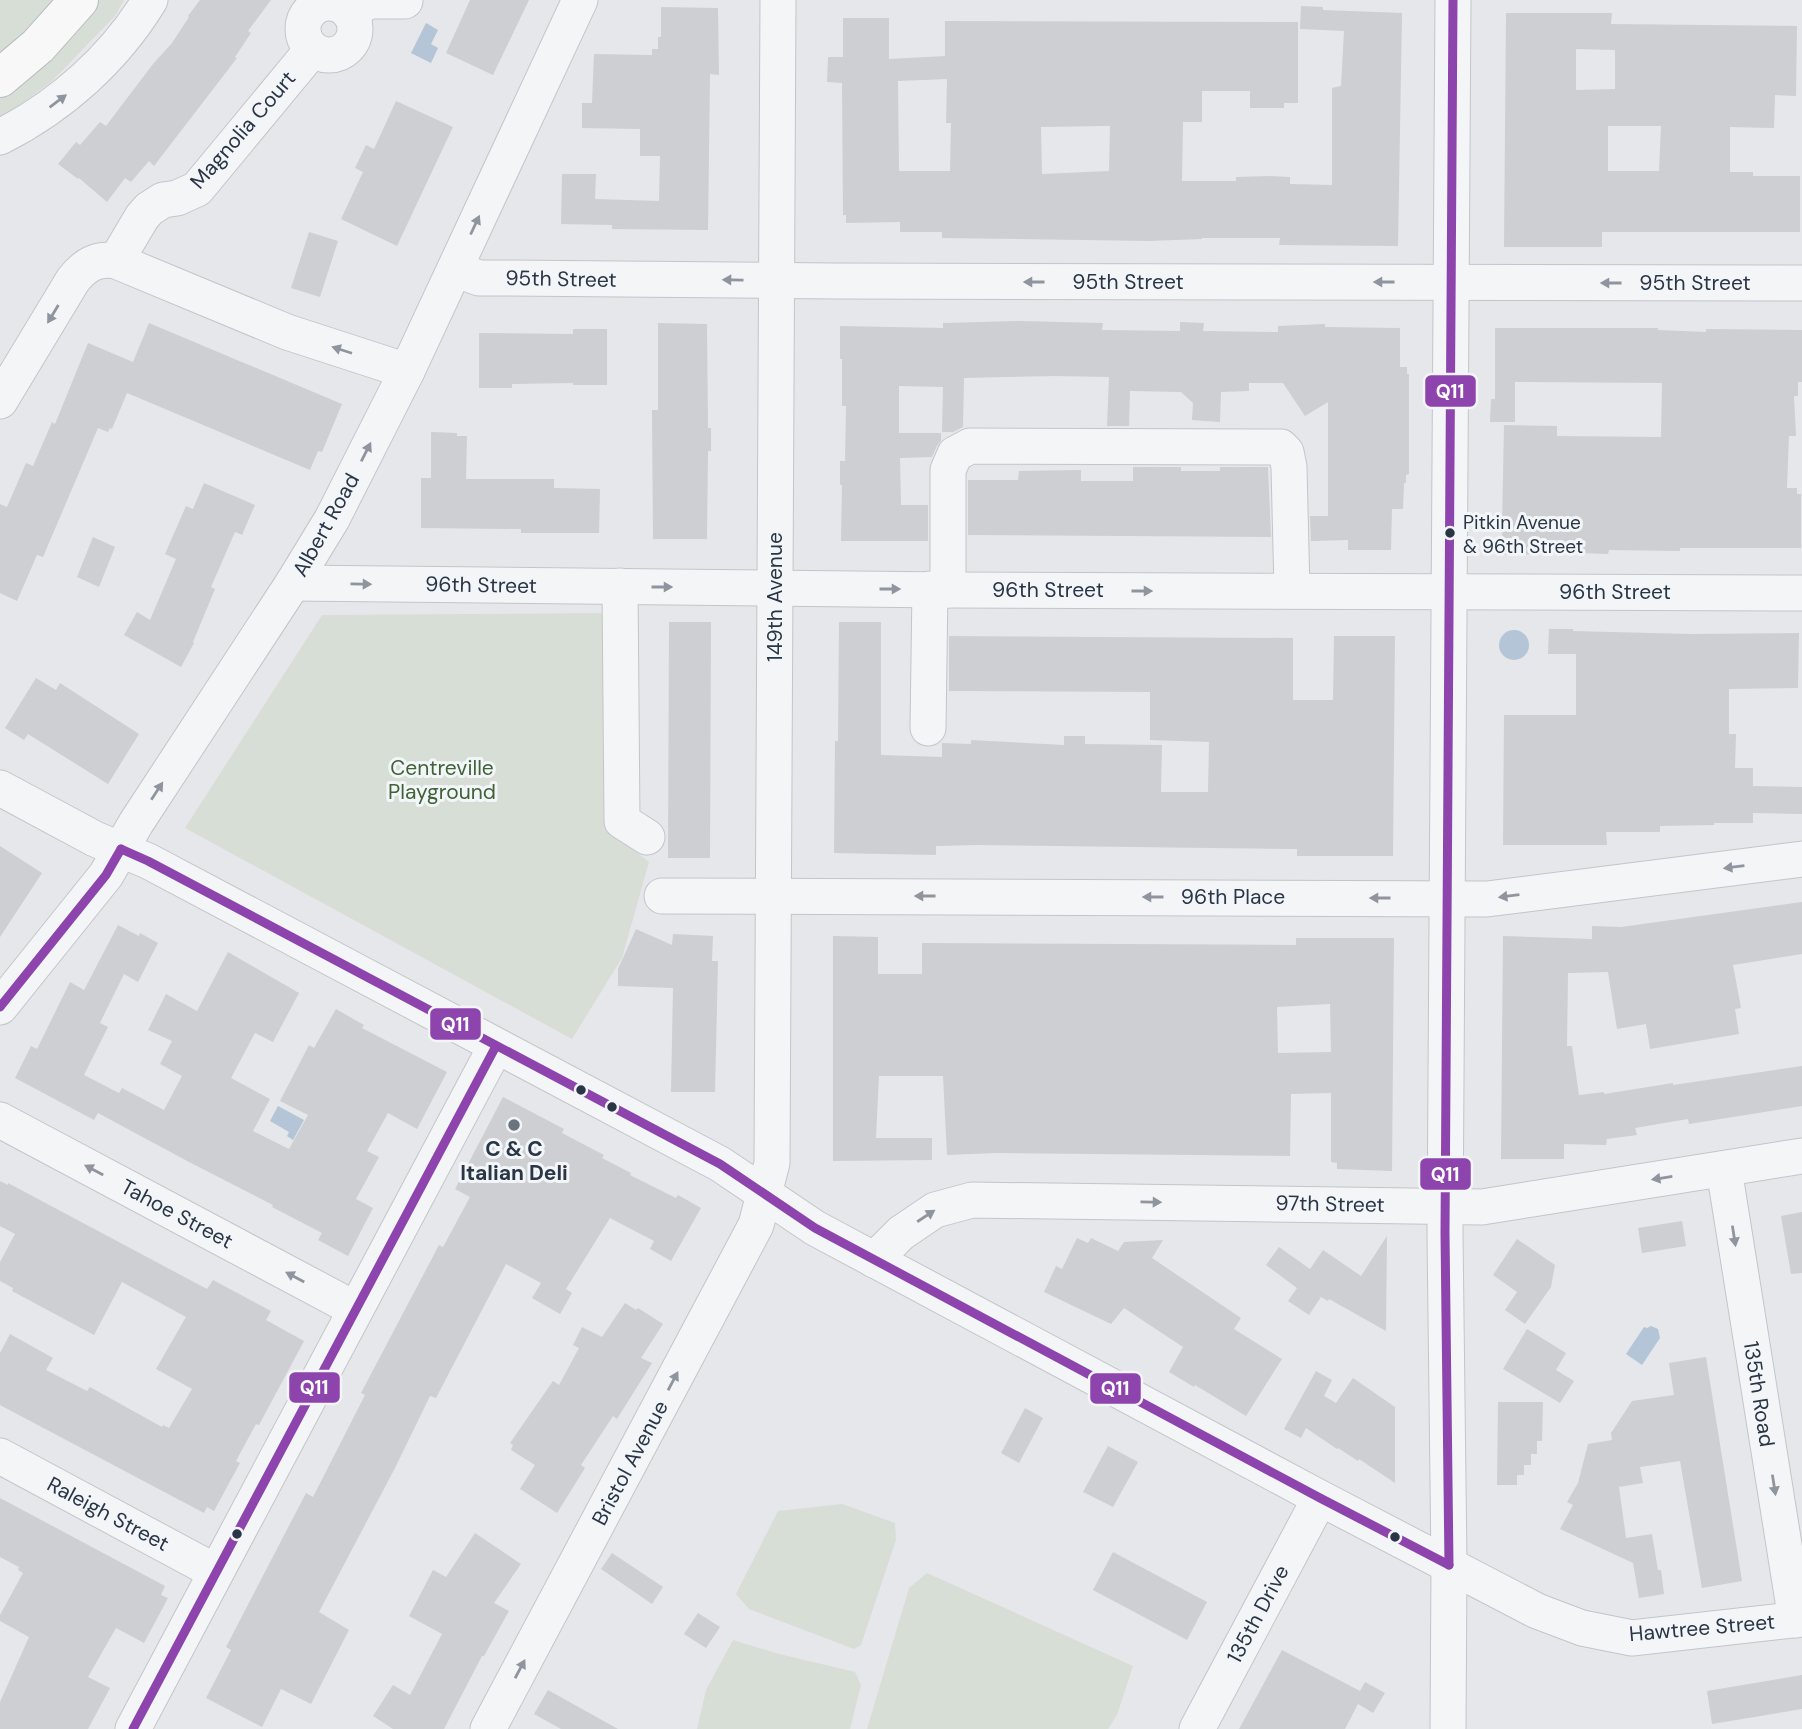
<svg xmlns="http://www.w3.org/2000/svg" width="1802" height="1729" font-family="'DM Sans',sans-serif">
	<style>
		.green { fill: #d6ded5 }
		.water { fill: #b3c5d6 }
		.building { fill: #cdcfd3; fill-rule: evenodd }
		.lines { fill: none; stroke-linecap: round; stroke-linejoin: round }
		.minor-casing { stroke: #c3c5c8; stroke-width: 37 }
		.highway-casing { stroke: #b7babf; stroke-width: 40 }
		.minor { stroke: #f4f5f7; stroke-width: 35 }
		.highway { stroke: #f8f8f8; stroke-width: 38 }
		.bus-1-casing { stroke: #f3f6f9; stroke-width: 14 }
		.bus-1 { stroke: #8e44ad; stroke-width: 9 }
		.oneway { fill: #8f959e }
		.bus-dot { fill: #2a3545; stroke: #f3f6f9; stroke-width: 2.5 }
		.poi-dot { fill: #6b737f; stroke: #f3f6f9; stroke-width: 2.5 }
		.labels { text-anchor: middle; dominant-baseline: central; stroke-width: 6; stroke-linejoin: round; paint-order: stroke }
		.bus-label { font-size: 19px; fill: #2a3545; stroke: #f3f6f9; text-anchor: start }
		.street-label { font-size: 21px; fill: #2a3545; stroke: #f3f6f9 }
		.park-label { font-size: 21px; fill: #406236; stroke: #f3f6f9 }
		.poi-label { font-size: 21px; font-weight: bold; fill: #2a3545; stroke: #f3f6f9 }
		.line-badge { stroke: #f3f6f9; stroke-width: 2.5 }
		.badge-label { font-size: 19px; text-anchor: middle; font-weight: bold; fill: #fff }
	</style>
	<rect width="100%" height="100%" fill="#e5e7ea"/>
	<g class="green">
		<polygon points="0,0 61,0 0,56"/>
		<polygon points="100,0 124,0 115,16 51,82 0,119 0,95 37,68"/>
		<polygon points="607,613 607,829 649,862 622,958 572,1039 185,828 322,615"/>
		<polygon points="842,1504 895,1523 896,1540 861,1645 854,1649 749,1609 736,1594 778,1511"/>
		<polygon points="927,1573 1133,1666 1117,1715 1108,1729 867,1729 909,1588"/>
		<polygon points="733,1640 779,1654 855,1672 861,1685 850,1729 697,1729 706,1690"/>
	</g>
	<g class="water">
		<polygon points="426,23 438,30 431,44 438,48 431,63 411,53"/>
		<circle cx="1514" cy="645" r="15"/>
		<polygon points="278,1106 304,1120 293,1140 287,1136 289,1132 270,1121"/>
		<polygon points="1651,1326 1658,1329 1660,1338 1642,1365 1626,1354 1644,1327 1647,1328"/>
	</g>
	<g class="building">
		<polygon points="200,0 271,0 248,31 251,33 235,57 237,58 154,166 149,161 131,182 125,178 107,202 79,178 78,179 58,164 76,142 80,145 100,122 106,126 153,64 172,43 189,17 188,16"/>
		<polygon points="470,0 529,0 493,75 446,53"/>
		<path d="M1301,6L1323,7V10L1402,13L1398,246L1279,245L1280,238H1202V239L1148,241L942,238V232H900V222L846,223V215H843L842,83L827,82L828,57H843V18H889V59L945,56V21L1298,22V103H1284V108H1250V91H1202V122H1183L1182,181H1236V177L1270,176L1290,177V184L1332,185V88L1341,86L1344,31L1300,29ZM947,79L946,123H951L950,171H899L898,81ZM1104,126H1110L1109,171L1042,174L1041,127Z"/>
		<polygon points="661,7 718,8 719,75 710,74 708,230 612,229 612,225 561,224 562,174 596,174 595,199 659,201 660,156 640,156 640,129 582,128 582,103 592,103 594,54 652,55 652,49 658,49 658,37 661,37"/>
		<path d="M1506,13H1612L1611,24L1797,26L1796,96L1775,95L1774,128L1730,127V172H1753V176H1800V232H1602V247H1504ZM1576,49L1615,50V89L1576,90ZM1608,126H1661L1659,171H1608Z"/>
		<polygon points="396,101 453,127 397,246 341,219 363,172 355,168 366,145 374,149"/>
		<polygon points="309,232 338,241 320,297 291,288"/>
		<polygon points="1020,321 1103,323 1102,330 1180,331 1180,322 1204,323 1203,331 1278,332 1278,326 1325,324 1325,327 1400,328 1400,367 1407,367 1407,374 1409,374 1409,474 1406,475 1406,483 1404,483 1403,509 1392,509 1391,550 1348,550 1348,540 1311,541 1310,516 1328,516 1328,402 1305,416 1283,383 1249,383 1249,391 1221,392 1220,422 1192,420 1193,403 1181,392 1130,391 1129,426 1107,426 1109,377 1055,376 964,378 963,427 953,432 942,432 943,387 899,386 899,433 941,433 941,441 937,446 932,457 900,458 901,505 928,505 928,541 841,541 842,485 840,485 840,461 845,461 846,406 842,406 842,359 840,359 840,326 943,328 943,323"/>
		<polygon points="149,323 342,404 322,452 318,451 310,470 127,393 112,429 110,428 108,432 98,428 43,557 37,555 17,601 0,593 0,504 7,507 26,463 33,466 52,422 55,424 88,343 133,362"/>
		<polygon points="658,323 707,324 708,428 711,428 711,451 708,451 707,539 653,539 652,410 658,410"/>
		<polygon points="1495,328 1658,328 1658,330 1706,332 1706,329 1802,330 1802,382 1798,382 1798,396 1794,396 1796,436 1789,436 1787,488 1797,488 1797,494 1801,494 1801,548 1680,548 1680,551 1609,550 1608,554 1579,553 1503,555 1502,527 1504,425 1557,426 1557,436 1661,437 1662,383 1515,382 1515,422 1490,422 1491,399 1495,399"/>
		<polygon points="573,329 607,329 607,385 573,385 573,383 512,384 512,388 479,388 479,333 573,334"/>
		<polygon points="431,432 457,433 457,436 467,436 466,479 554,479 554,488 600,489 599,533 521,533 521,529 421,528 421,478 431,478"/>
		<polygon points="1133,467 1181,467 1181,471 1220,471 1220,467 1268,467 1271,537 968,535 968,480 1018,480 1019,471 1081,470 1081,481 1133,481"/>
		<polygon points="204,483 255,505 242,535 235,532 211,587 215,589 193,642 194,643 181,667 124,635 137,612 150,620 176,559 165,554 186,506 193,509"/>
		<polygon points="93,537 115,547 99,587 77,577"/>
		<polygon points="669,622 711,622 710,858 668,858"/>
		<polygon points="839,622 881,622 881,755 942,757 942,743 971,744 971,740 1064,745 1064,736 1085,736 1085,744 1162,745 1161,792 1208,792 1209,742 1150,740 1150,692 949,691 949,636 1293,638 1293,700 1333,700 1334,636 1395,636 1393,856 1297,856 1297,849 976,845 936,846 936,855 834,853 835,741 838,741"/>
		<polygon points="1549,629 1573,629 1573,631 1689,634 1799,633 1798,688 1729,689 1729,734 1736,734 1735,768 1753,768 1753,786 1802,787 1802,814 1753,813 1753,823 1714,823 1714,825 1660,826 1660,832 1606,832 1607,845 1503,845 1504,715 1576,715 1576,654 1548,654"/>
		<polygon points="36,678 56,690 60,683 139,734 108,784 28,734 24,740 5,728"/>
		<polygon points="0,846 42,873 0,937"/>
		<polygon points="1802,902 1802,954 1733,965 1741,1008 1735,1009 1739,1034 1650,1049 1646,1024 1617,1029 1608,972 1568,973 1567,1046 1572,1046 1579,1095 1604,1092 1604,1094 1673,1083 1673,1085 1802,1066 1802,1106 1689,1124 1688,1119 1635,1128 1637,1135 1607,1139 1606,1145 1564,1144 1564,1159 1501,1159 1503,936 1592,939 1592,926 1621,927"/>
		<polygon points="118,925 139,936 140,933 158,943 138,982 124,974 100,1023 108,1027 84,1075 119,1093 122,1088 164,1110 182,1076 160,1064 172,1041 148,1030 166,994 197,1011 228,952 299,993 273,1042 255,1033 231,1078 270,1099 253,1131 289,1149 308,1115 280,1101 309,1045 314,1048 336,1009 364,1025 362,1028 447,1072 417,1129 388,1113 367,1151 379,1157 356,1199 373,1208 348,1256 318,1240 322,1233 272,1207 273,1205 189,1162 98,1113 94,1120 15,1078 31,1046 37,1049 70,982 84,990"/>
		<polygon points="636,929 672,945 673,934 713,936 712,961 718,961 715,1092 671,1092 673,988 618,986 618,969"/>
		<path d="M833,936L878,937V974H922V943L1296,945V938H1394L1392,1171L1337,1169V1163L1331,1162V1093L1291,1094L1290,1156L996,1153L947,1155L943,1076H879L876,1138H932V1160L833,1161ZM1330,1004L1331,1052L1278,1053L1277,1007Z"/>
		<polygon points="503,1097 564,1129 562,1133 604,1155 602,1158 631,1173 630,1175 676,1198 678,1195 701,1208 671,1261 650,1249 654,1241 610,1218 566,1289 572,1293 560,1314 532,1298 541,1283 506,1264 436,1398 430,1396 395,1468 319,1612 349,1630 311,1704 281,1689 262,1727 206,1698 231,1650 226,1647 306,1493 313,1497 365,1395 361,1393 439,1245 443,1247 470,1197 455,1189"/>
		<polygon points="0,1181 8,1185 8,1183 207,1289 213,1280 271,1311 266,1320 304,1341 259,1425 256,1424 236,1461 240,1463 214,1511 207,1507 204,1513 0,1405 0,1353 10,1334 53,1358 46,1370 87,1391 90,1387 162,1427 163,1425 169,1428 192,1389 156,1369 186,1317 122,1282 94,1335 12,1291 13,1288 0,1281 0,1262 15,1234 0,1226"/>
		<polygon points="1802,1212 1802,1273 1791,1274 1781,1216"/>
		<polygon points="1682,1221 1686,1246 1642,1253 1638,1228"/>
		<polygon points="1387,1236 1386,1331 1329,1299 1328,1301 1321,1297 1309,1315 1288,1301 1297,1288 1266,1265 1279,1247 1310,1269 1323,1250 1361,1276"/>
		<polygon points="1077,1238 1088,1243 1091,1238 1118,1251 1124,1242 1163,1240 1152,1258 1241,1318 1234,1329 1282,1359 1246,1416 1195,1385 1194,1387 1169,1372 1183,1347 1124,1308 1111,1324 1044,1292 1056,1266 1062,1269"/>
		<polygon points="1517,1239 1555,1265 1551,1287 1525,1324 1505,1310 1517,1292 1493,1275"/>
		<polygon points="625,1303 636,1310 638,1308 663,1324 641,1358 652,1363 617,1419 613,1416 581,1465 585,1468 557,1513 520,1489 535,1465 511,1450 513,1445 510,1443 553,1381 559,1385 579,1348 573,1345 582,1327 602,1337"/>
		<polygon points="1527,1329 1566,1353 1556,1370 1574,1381 1560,1403 1503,1369"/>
		<polygon points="1706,1357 1742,1581 1702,1588 1680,1461 1640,1467 1643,1483 1619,1487 1626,1538 1652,1534 1658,1570 1661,1570 1664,1594 1639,1598 1633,1563 1560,1529 1573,1505 1567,1502 1578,1483 1588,1444 1612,1440 1611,1433 1632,1401 1674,1395 1669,1363"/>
		<polygon points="1316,1371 1332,1380 1324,1396 1336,1403 1353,1378 1395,1407 1395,1483 1359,1459 1358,1461 1338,1448 1337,1449 1306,1428 1301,1438 1284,1429"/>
		<polygon points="1498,1402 1543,1402 1542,1441 1537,1441 1537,1454 1531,1454 1531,1465 1524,1465 1524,1475 1517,1475 1517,1485 1497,1485"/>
		<polygon points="1025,1408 1043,1418 1019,1463 1001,1453"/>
		<polygon points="1108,1446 1138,1462 1113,1507 1083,1492"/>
		<polygon points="0,1498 165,1586 161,1595 168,1598 144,1643 116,1628 88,1677 110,1688 88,1729 0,1729 0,1702 29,1637 0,1621 0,1615 23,1573 18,1570 19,1567 0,1557"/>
		<polygon points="475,1533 521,1564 494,1603 509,1611 484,1656 482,1656 444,1729 393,1729 373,1716 393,1685 410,1695 442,1634 409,1616 433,1570 446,1577"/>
		<polygon points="1113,1552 1207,1602 1187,1640 1093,1590"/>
		<polygon points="612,1553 663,1587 652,1604 601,1569"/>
		<polygon points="698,1613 720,1627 706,1648 684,1634"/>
		<polygon points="1282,1650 1360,1691 1365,1682 1385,1693 1373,1713 1358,1704 1345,1729 1239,1729"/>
		<polygon points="1802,1675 1802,1709 1712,1724 1707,1691"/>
		<polygon points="548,1690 618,1729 561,1729 534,1714"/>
	</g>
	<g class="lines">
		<defs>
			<g id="minor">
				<circle cx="329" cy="29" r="26"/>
				<polyline points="349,12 370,1 405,1"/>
				<path d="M0,137C61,106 114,59 150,0"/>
				<polyline points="116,261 142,217 149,209 163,200 177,198 197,189 312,50"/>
				<polyline points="455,269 479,278 499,278 834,281 1802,283"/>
				<path d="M0,401L73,280C85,265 96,258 116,261L287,332L407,371"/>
				<polyline points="293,583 948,590 1802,593"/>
				<polyline points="620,586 622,821 647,837"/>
				<polyline points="948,590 948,470 955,454 970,446 1281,447 1286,452 1289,467 1292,591"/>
				<polyline points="928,728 930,589"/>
				<polyline points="0,788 95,839 148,861 720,1164 815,1228 1320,1498 1537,1611 1582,1628 1632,1638 1802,1619"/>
				<polyline points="662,896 1487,899 1802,859"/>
				<polyline points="0,1007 106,875 136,823 293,583 332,519 407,371 580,0"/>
				<polyline points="0,1120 355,1309"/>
				<polyline points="1724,1169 1796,1620"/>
				<polyline points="874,1260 901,1233 935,1210 972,1200 1482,1207 1802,1156"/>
				<polyline points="0,1456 216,1572"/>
				<polyline points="133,1729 496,1046"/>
				<polyline points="488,1729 756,1225 772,1163 778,0"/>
				<polyline points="1197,1729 1320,1498"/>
				<polyline points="1448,1729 1449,1565 1445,1233 1453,0"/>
			</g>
			<polyline id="highway" points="0,78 38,46 79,0"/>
		</defs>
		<use href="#minor" class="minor-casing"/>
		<use href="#highway" class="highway-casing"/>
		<use href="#minor" class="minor"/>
		<use href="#highway" class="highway"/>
		<defs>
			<g id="bus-1">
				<polyline points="121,849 148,861 720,1164 815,1228 1320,1498 1449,1565"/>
				<polyline points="0,1007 106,875 121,849"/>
				<polyline points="1449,1565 1445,1233 1453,0"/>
				<polyline points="133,1729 496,1046"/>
			</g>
		</defs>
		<use href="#bus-1" class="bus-1-casing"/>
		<use href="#bus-1" class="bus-1"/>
	</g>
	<defs><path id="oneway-solid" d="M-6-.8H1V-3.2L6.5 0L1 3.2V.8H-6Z" transform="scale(1.75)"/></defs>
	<g class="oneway">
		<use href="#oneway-solid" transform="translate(58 101) rotate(-37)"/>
		<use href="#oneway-solid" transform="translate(475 225) rotate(-65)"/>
		<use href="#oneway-solid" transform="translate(733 280) rotate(-179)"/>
		<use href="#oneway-solid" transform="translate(1034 282) rotate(-180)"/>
		<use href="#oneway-solid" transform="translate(1384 282) rotate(-180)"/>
		<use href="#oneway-solid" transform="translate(1611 283) rotate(-180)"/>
		<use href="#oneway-solid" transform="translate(53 314) rotate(121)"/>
		<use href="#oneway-solid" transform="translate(342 350) rotate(-162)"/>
		<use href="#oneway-solid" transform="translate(366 452) rotate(-63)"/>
		<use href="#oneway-solid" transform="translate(361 584) rotate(1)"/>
		<use href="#oneway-solid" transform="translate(662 587)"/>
		<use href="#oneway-solid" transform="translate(890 589)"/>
		<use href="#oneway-solid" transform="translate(1142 591)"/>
		<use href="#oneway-solid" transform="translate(157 791) rotate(-57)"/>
		<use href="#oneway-solid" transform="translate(1734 867) rotate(173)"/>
		<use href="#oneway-solid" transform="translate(925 896) rotate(-180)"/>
		<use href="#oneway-solid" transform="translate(1509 896) rotate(173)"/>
		<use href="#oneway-solid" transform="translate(1153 897) rotate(-180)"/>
		<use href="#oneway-solid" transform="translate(1380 898) rotate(-180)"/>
		<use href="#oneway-solid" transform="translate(94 1170) rotate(-152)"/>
		<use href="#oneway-solid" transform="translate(1662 1178) rotate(171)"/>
		<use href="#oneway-solid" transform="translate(1151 1202) rotate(1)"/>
		<use href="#oneway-solid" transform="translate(926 1216) rotate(-33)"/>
		<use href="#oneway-solid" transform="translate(1734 1236) rotate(81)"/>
		<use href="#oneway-solid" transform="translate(295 1277) rotate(-152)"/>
		<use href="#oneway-solid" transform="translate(673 1381) rotate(-62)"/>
		<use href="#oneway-solid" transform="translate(1774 1485) rotate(81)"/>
		<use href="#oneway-solid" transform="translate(520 1669) rotate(-62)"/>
	</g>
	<g class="bus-dot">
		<circle cx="1450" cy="533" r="6"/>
		<circle cx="581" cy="1090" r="6"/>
		<circle cx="612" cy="1107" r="6"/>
		<circle cx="237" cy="1534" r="6"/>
		<circle cx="1395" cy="1537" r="6"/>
	</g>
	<circle class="poi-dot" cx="514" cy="1125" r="7"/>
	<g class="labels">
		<g class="bus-label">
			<text x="1463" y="522">Pitkin Avenue<tspan x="1463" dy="24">&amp; 96th Street</tspan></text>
		</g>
		<g class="street-label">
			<text transform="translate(243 130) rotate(-49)">Magnolia Court</text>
			<text transform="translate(561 279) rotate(1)">95th Street</text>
			<text x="1128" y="282">95th Street</text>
			<text x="1695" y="283">95th Street</text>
			<text transform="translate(326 525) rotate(-61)">Albert Road</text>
			<text transform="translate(481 585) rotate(1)">96th Street</text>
			<text x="1048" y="590">96th Street</text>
			<text x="1615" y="592">96th Street</text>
			<text transform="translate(775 597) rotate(-90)">149th Avenue</text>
			<text x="1233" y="897">96th Place</text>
			<text transform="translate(1330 1204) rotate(1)">97th Street</text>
			<text transform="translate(177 1214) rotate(28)">Tahoe Street</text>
			<text transform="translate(1759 1394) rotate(81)">135th Road</text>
			<text transform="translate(630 1463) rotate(-62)">Bristol Avenue</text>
			<text transform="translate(108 1514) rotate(28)">Raleigh Street</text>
			<text transform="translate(1258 1614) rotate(-62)">135th Drive</text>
			<text transform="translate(1702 1628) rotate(-5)">Hawtree Street</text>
		</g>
		<g class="park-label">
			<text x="442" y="768">Centreville<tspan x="442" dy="24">Playground</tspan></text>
		</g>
		<g class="poi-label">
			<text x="514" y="1149">C &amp; C<tspan x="514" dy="24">Italian Deli</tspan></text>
		</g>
	</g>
	<g class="line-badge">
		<rect x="1424" y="374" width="53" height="34" rx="7" fill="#8e44ad"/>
		<rect x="429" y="1007" width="53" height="34" rx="7" fill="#8e44ad"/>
		<rect x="1419" y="1157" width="53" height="34" rx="7" fill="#8e44ad"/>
		<rect x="288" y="1371" width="53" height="33" rx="7" fill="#8e44ad"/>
		<rect x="1089" y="1372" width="53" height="33" rx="7" fill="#8e44ad"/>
	</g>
	<g class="badge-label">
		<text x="1450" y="398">Q11</text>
		<text x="455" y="1031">Q11</text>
		<text x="1445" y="1181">Q11</text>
		<text x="314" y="1394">Q11</text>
		<text x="1115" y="1395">Q11</text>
	</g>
</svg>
